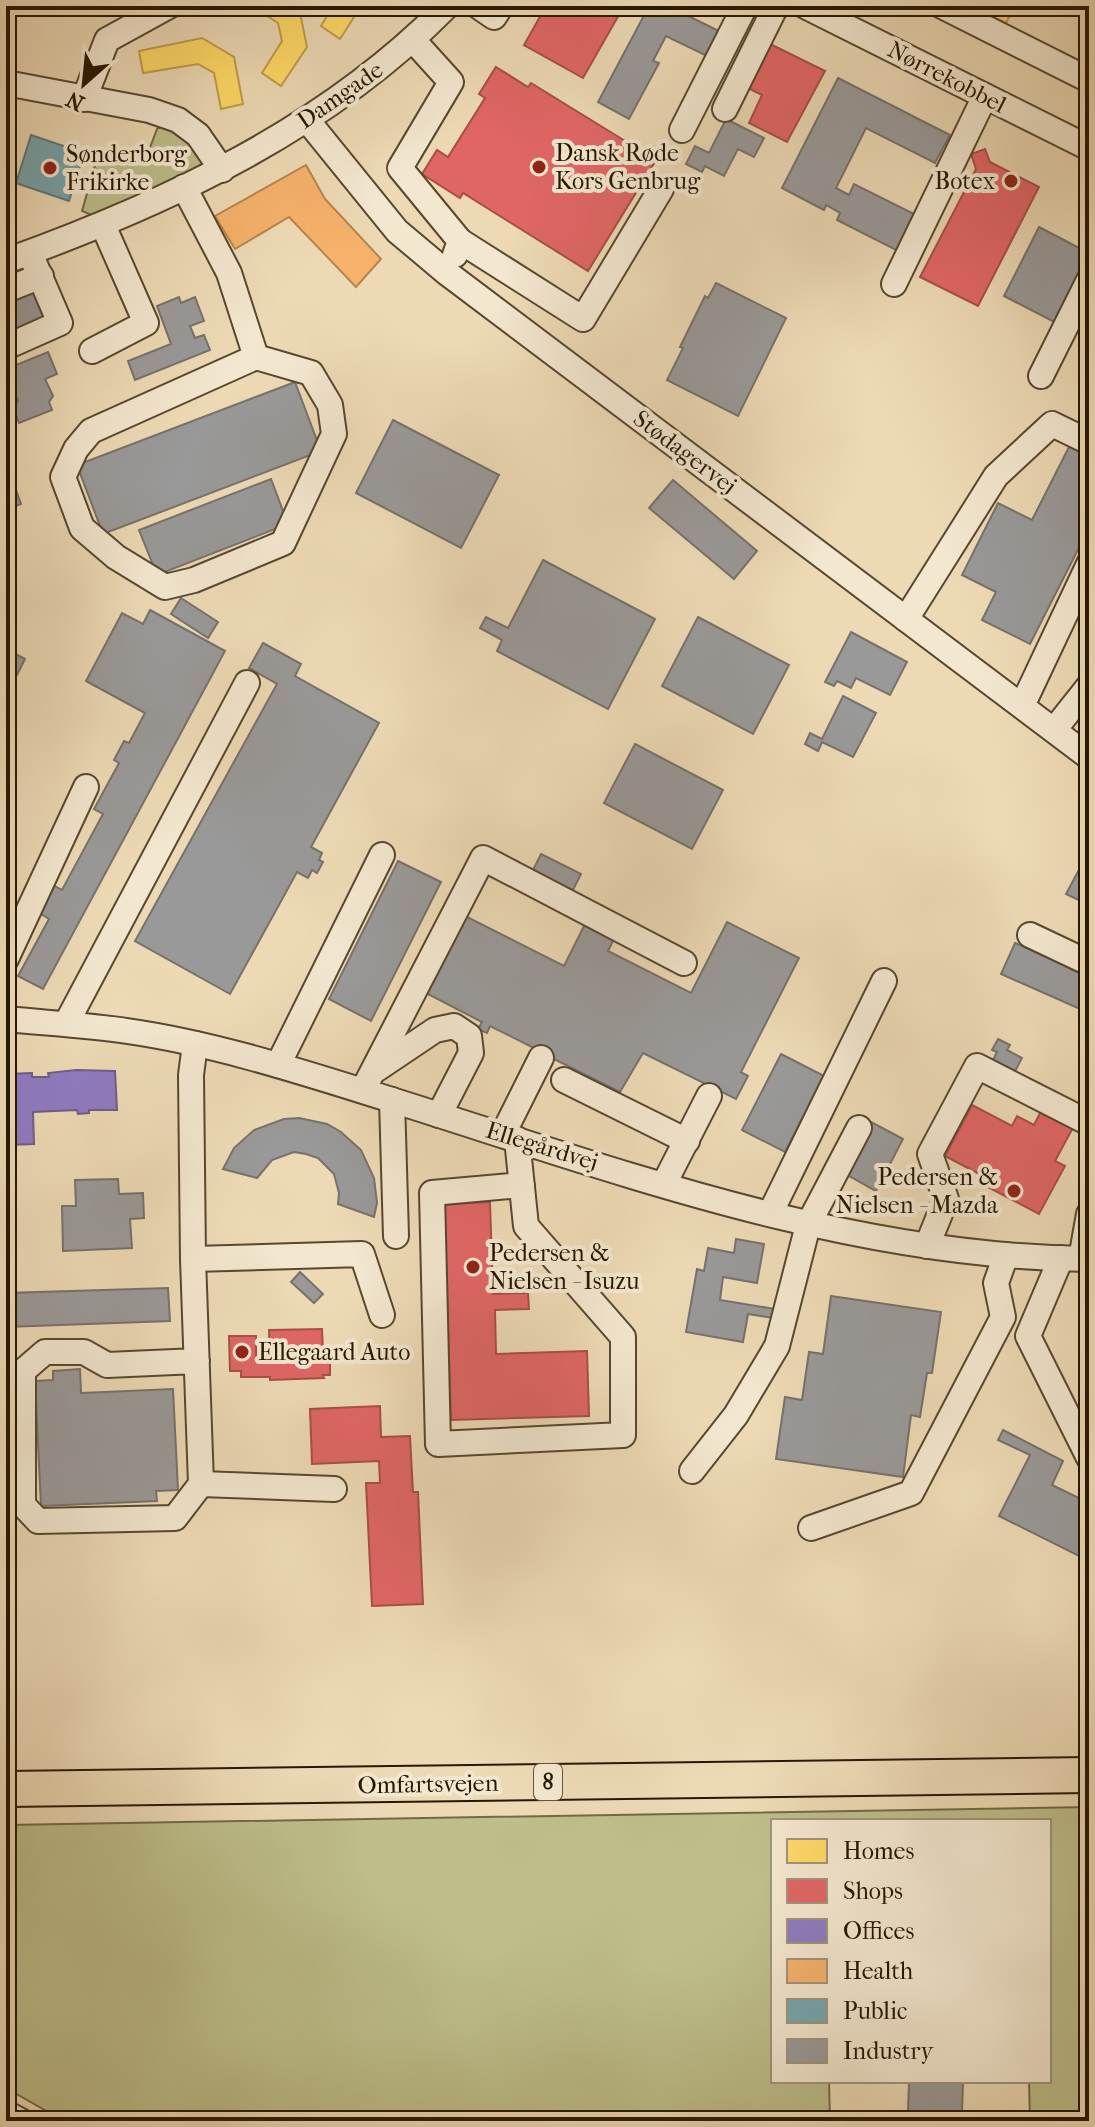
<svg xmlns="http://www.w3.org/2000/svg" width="1095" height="2127" font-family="'IM FELL French Canon',serif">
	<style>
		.green { fill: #bdbe8a; stroke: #716a46; stroke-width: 2 }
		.homes { fill: #ffd966; stroke: #be9f48; stroke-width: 2 }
		.shops { fill: #e06666; stroke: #a84e48; stroke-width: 2 }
		.offices { fill: #8e7cc3; stroke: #6e5e89; stroke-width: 2 }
		.health { fill: #f6b26b; stroke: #b7844c; stroke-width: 2 }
		.public { fill: #76a5af; stroke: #5e7a7b; stroke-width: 2 }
		.industry { fill: #999; stroke: #76726c; stroke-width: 2 }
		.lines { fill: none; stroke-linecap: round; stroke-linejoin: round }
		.minor-casing { stroke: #57482f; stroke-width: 28 }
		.highway-casing { stroke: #251702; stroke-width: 38 }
		.minor { stroke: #f3e7cf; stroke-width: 24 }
		.highway { stroke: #eddab5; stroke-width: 34 }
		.poi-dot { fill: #8f2418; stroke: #f3e7cf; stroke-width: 3 }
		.labels { text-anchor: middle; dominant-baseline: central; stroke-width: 8; stroke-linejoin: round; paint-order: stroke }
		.shield { fill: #f3e7cf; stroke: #635540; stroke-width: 2 }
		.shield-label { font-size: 22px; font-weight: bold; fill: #251702 }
		.street-label { font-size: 24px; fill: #251702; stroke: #f3e7cf }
		.poi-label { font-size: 24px; fill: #251702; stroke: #f3e7cf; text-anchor: start }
	</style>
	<rect width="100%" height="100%" fill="#eddab5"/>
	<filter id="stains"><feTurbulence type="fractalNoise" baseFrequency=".0025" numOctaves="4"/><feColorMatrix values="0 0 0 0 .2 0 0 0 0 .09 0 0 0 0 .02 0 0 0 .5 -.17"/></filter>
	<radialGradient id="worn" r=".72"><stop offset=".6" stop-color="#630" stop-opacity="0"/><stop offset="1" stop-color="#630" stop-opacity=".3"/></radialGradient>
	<g class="green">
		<polygon points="168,122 207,158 203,166 96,217 82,211 98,155 145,161 157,129"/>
		<polygon points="1089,1807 1089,2121 1030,2121 1029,2081 1049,2081 1049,1821 773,1821 773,2081 829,2081 830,2121 64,2121 6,2088 6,1825"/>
	</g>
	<g class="homes">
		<polygon points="252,6 295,6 299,8 307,47 281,86 262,73 282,41 278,23"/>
		<polygon points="333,6 361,6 340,39 321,26"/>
		<polygon points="999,6 1015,6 1006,23 993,17"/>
		<polygon points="202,38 234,57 243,104 221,109 214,73 198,64 143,73 139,51"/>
	</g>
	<g class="shops">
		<polygon points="546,6 624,6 583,78 524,45"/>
		<polygon points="766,42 825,71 787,142 749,123 762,95 744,86"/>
		<polygon points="496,67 528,87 531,83 656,160 588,271 463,193 460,198 422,174 437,150 448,157 485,98 479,94"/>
		<polygon points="985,149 990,162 1039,187 978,306 920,277 976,169 971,154"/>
		<polygon points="972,1105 1012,1126 1017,1116 1034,1125 1043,1107 1075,1124 1055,1161 1065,1166 1039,1214 984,1185 987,1178 945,1156"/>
		<polygon points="490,1202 493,1294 528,1293 529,1309 495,1310 496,1354 587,1351 589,1416 451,1420 444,1204"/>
		<polygon points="322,1329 323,1352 330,1352 330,1375 323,1375 324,1378 270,1380 270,1377 241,1377 241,1371 230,1371 229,1336 256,1336 256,1362 270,1362 269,1330"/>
		<polygon points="380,1406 381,1437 410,1436 413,1492 418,1492 423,1604 372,1606 366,1483 380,1483 379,1461 312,1464 310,1409"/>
	</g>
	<polygon class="offices" points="76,1070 115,1071 117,1110 89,1110 89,1113 78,1114 77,1110 33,1112 34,1144 7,1145 6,1074 32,1073 32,1077 49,1077 48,1073"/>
	<polygon class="health" points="306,165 325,199 381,259 356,287 289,217 235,249 215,216"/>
	<polygon class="public" points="31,135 84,153 69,201 16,183"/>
	<g class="industry">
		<polygon points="649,6 668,6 723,33 711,58 666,36 653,61 659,63 629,119 598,102"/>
		<polygon points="838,78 950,135 935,163 866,128 836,188 849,195 854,184 920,217 902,253 837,220 840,213 826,205 824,210 782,188"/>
		<polygon points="726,119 764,138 754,157 738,149 724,176 705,166 702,172 686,164 695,146 709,153"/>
		<polygon points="1039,227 1089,253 1089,269 1060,325 1004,296"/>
		<polygon points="716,283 786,318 738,416 667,380 683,348 680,347 705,296 708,298"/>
		<polygon points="41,290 53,320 6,338 6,304"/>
		<polygon points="179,297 181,303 195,297 204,321 190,326 195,338 204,335 210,350 135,380 128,361 171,344 157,306"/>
		<polygon points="48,352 57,374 45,379 53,396 49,402 52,410 19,423 13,408 18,401 6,369"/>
		<polygon points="295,382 321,451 103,534 77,465"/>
		<polygon points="393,420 499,475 461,548 356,493"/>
		<polygon points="1071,443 1089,452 1089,528 1030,644 982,620 996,592 962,575 998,503 1032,520"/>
		<polygon points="6,463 21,504 6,510"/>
		<polygon points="271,479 288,524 157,575 139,530"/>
		<polygon points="673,480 757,551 734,579 649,508"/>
		<polygon points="543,560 655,619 608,709 497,651 502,640 480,628 486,617 508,628"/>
		<polygon points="181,598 218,622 208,638 171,614"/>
		<polygon points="150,610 225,651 43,989 18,976 49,919 38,912 53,885 62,890 103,814 94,809 119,763 114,760 124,741 129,743 145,713 86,681 122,613 143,624"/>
		<polygon points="698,617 789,665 753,734 662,686"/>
		<polygon points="851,632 907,662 890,695 856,678 851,688 837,681 834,686 825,682"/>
		<polygon points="263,643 301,664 295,676 379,723 311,847 322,853 319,860 323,862 317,873 312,870 308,878 297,872 230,994 135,941 277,684 249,668"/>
		<polygon points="6,649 25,659 17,675 6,670"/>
		<polygon points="843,696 876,713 853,757 822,742 818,751 805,744 810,733 822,739"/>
		<polygon points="635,744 723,790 692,849 604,803"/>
		<polygon points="1089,851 1089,905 1066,894"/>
		<polygon points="541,854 581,874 572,892 532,872"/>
		<polygon points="398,861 441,882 371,1021 329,999"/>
		<polygon points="465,916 564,966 587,920 616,935 608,951 691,993 727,922 799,958 741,1072 748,1076 736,1099 643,1053 620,1092 542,1053 531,1055 534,1048 490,1026 487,1033 478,1029 482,1022 426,993"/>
		<polygon points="1015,943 1089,976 1089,1013 1001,974"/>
		<polygon points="998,1039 1010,1045 1007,1050 1022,1058 1013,1075 991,1064 997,1052 992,1050"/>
		<polygon points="781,1054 824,1076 785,1152 742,1130"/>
		<polygon points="299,1118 327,1124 341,1132 361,1150 374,1178 377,1203 374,1217 338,1204 339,1193 334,1174 318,1158 306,1154 294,1152 272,1160 257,1178 223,1169 234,1148 254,1130 284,1119"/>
		<polygon points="871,1122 903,1139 876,1191 844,1173"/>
		<polygon points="118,1179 119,1194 143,1193 144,1218 130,1219 132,1248 63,1251 62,1206 76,1206 75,1180"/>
		<polygon points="736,1239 764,1244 757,1283 723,1277 720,1300 775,1309 774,1318 748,1314 743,1342 686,1332 697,1269 704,1271 708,1248 734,1253"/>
		<polygon points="300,1272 323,1294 314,1303 291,1282"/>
		<polygon points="168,1288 170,1321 6,1327 6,1293"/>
		<polygon points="831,1296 941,1312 932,1373 927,1373 920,1417 911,1415 903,1477 776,1459 785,1397 802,1400 809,1352 823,1354"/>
		<polygon points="80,1369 81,1393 173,1389 178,1490 156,1491 157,1501 41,1506 35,1381 53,1380 53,1371"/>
		<polygon points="1003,1430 1063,1461 1052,1485 1089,1503 1089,1561 999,1516 1030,1455 998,1440"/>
		<polygon points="930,2081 963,2083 962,2112 908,2111 909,2083 930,2083"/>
	</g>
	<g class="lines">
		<defs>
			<g id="minor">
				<polyline points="478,6 494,17 501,6"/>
				<polyline points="805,6 1089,148"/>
				<polyline points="942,6 1089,80"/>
				<polyline points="413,40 451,82 400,168 460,241 455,255"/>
				<polyline points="6,83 149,110 178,120 198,135 222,170"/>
				<polyline points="84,99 107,40 169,6"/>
				<polyline points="725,109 776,6"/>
				<polyline points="307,120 397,231 447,273 1089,757"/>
				<polyline points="682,130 745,6"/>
				<polyline points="184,187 229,273 256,357 91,431 76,449 63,477 82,528 116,557 165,587 194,580 283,543 334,434 330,405 311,373 256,357"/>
				<polyline points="460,241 583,319 661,189"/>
				<path d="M6,261C167,203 325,130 447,6"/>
				<polyline points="894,284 985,96"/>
				<polyline points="6,290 41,276"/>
				<polyline points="6,347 60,323 30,253"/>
				<polyline points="92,351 146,323 103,225"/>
				<polyline points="1041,376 1089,280"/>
				<polyline points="906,619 996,476 1052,424 1089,442"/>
				<polyline points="1022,706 1089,564"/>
				<polyline points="1054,730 1089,686"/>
				<polyline points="1030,935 1089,963"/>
				<polyline points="6,959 86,787"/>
				<path d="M6,1019C46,1023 87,1025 127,1031C218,1044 308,1074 395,1101C621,1172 850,1257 1089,1259"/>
				<polyline points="66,1024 247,683"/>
				<polyline points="195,1044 191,1075 193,1259 201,1484 175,1518 38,1521 23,1505 23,1371 45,1352 84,1352 107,1365 197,1361"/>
				<polyline points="278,1065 382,855"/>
				<polyline points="377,1069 435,1030 454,1026 469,1036 471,1053 439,1115"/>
				<polyline points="564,1080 687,1141"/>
				<polyline points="363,1090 483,858 684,963"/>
				<polyline points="392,1100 396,1236"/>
				<polyline points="503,1134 541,1058"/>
				<polyline points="517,1139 526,1226 623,1337 623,1435 438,1444 432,1193 522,1185"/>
				<polyline points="664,1184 709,1096"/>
				<polyline points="770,1214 884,981"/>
				<polyline points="927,1246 946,1199 930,1154 977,1066 1089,1123"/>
				<polyline points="1061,1258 1028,1336 1089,1458"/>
				<polyline points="193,1259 362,1254 382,1315"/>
				<polyline points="1081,1259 1089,1214"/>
				<polyline points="692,1471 736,1415 777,1346 808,1225 859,1128"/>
				<polyline points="201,1484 334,1489"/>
				<polyline points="811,1528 911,1493 1003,1317 996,1283 1006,1255"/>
				<polyline points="6,2113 21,2121"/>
			</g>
			<polyline id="highway" points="6,1789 1089,1775"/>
		</defs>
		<use href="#minor" class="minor-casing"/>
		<use href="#highway" class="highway-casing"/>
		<use href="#minor" class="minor"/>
		<use href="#highway" class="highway"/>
	</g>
	<g class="poi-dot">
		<circle cx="539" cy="167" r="8"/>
		<circle cx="50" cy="168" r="8"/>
		<circle cx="1011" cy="181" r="8"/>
		<circle cx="1014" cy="1191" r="8"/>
		<circle cx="473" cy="1267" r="8"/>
		<circle cx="242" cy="1352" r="8"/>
	</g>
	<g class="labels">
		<rect class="shield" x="534" y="1764" width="28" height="36" rx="6"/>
		<g class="shield-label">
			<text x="548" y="1782">8</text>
		</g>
		<g class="street-label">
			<text transform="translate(947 77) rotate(27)">Nørrekobbel</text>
			<text transform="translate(340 95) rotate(-35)">Damgade</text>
			<text transform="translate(685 452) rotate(37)">Stødagervej</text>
			<text transform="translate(542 1146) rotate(17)">Ellegårdvej</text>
			<text transform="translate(428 1784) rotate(-1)">Omfartsvejen</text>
		</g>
		<g class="poi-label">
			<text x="555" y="153">Dansk Røde<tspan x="555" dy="28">Kors Genbrug</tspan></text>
			<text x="66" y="154">Sønderborg<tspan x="66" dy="28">Frikirke</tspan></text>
			<text x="995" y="181" text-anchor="end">Botex</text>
			<text x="998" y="1177" text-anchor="end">Pedersen &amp;<tspan x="998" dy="28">Nielsen - Mazda</tspan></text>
			<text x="489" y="1253">Pedersen &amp;<tspan x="489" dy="28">Nielsen - Isuzu</tspan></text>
			<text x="258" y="1352">Ellegaard Auto</text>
		</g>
	</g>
	<rect width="1095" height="2127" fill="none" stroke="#eddab5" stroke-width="32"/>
	<rect x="8" y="8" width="1079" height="2111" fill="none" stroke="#251702" stroke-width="4"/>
	<rect x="16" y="16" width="1063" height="2095" fill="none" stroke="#251702" stroke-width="2"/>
	<rect x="771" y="1819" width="280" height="264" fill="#f3e7cf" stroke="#a1947d" stroke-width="2"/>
	<rect x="787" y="1839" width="40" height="24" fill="#ffd966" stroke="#a1947d" stroke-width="2"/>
	<text x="843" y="1859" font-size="24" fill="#251702">Homes</text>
	<rect x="787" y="1879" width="40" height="24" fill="#e06666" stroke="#a1947d" stroke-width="2"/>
	<text x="843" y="1899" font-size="24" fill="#251702">Shops</text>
	<rect x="787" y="1919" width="40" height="24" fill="#8e7cc3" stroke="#a1947d" stroke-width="2"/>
	<text x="843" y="1939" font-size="24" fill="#251702">Offices</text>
	<rect x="787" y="1959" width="40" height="24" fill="#f6b26b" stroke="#a1947d" stroke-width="2"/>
	<text x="843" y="1979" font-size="24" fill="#251702">Health</text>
	<rect x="787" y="1999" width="40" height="24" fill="#76a5af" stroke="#a1947d" stroke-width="2"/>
	<text x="843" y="2019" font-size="24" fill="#251702">Public</text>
	<rect x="787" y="2039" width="40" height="24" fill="#999999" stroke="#a1947d" stroke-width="2"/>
	<text x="843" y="2059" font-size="24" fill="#251702">Industry</text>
	<g transform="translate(84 84) rotate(207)" stroke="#f3e7cf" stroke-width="6" paint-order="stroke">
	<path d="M0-6L14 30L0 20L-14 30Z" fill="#251702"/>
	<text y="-12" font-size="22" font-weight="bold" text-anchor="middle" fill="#251702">N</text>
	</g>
	<rect width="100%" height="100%" filter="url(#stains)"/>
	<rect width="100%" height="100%" fill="url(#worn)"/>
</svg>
